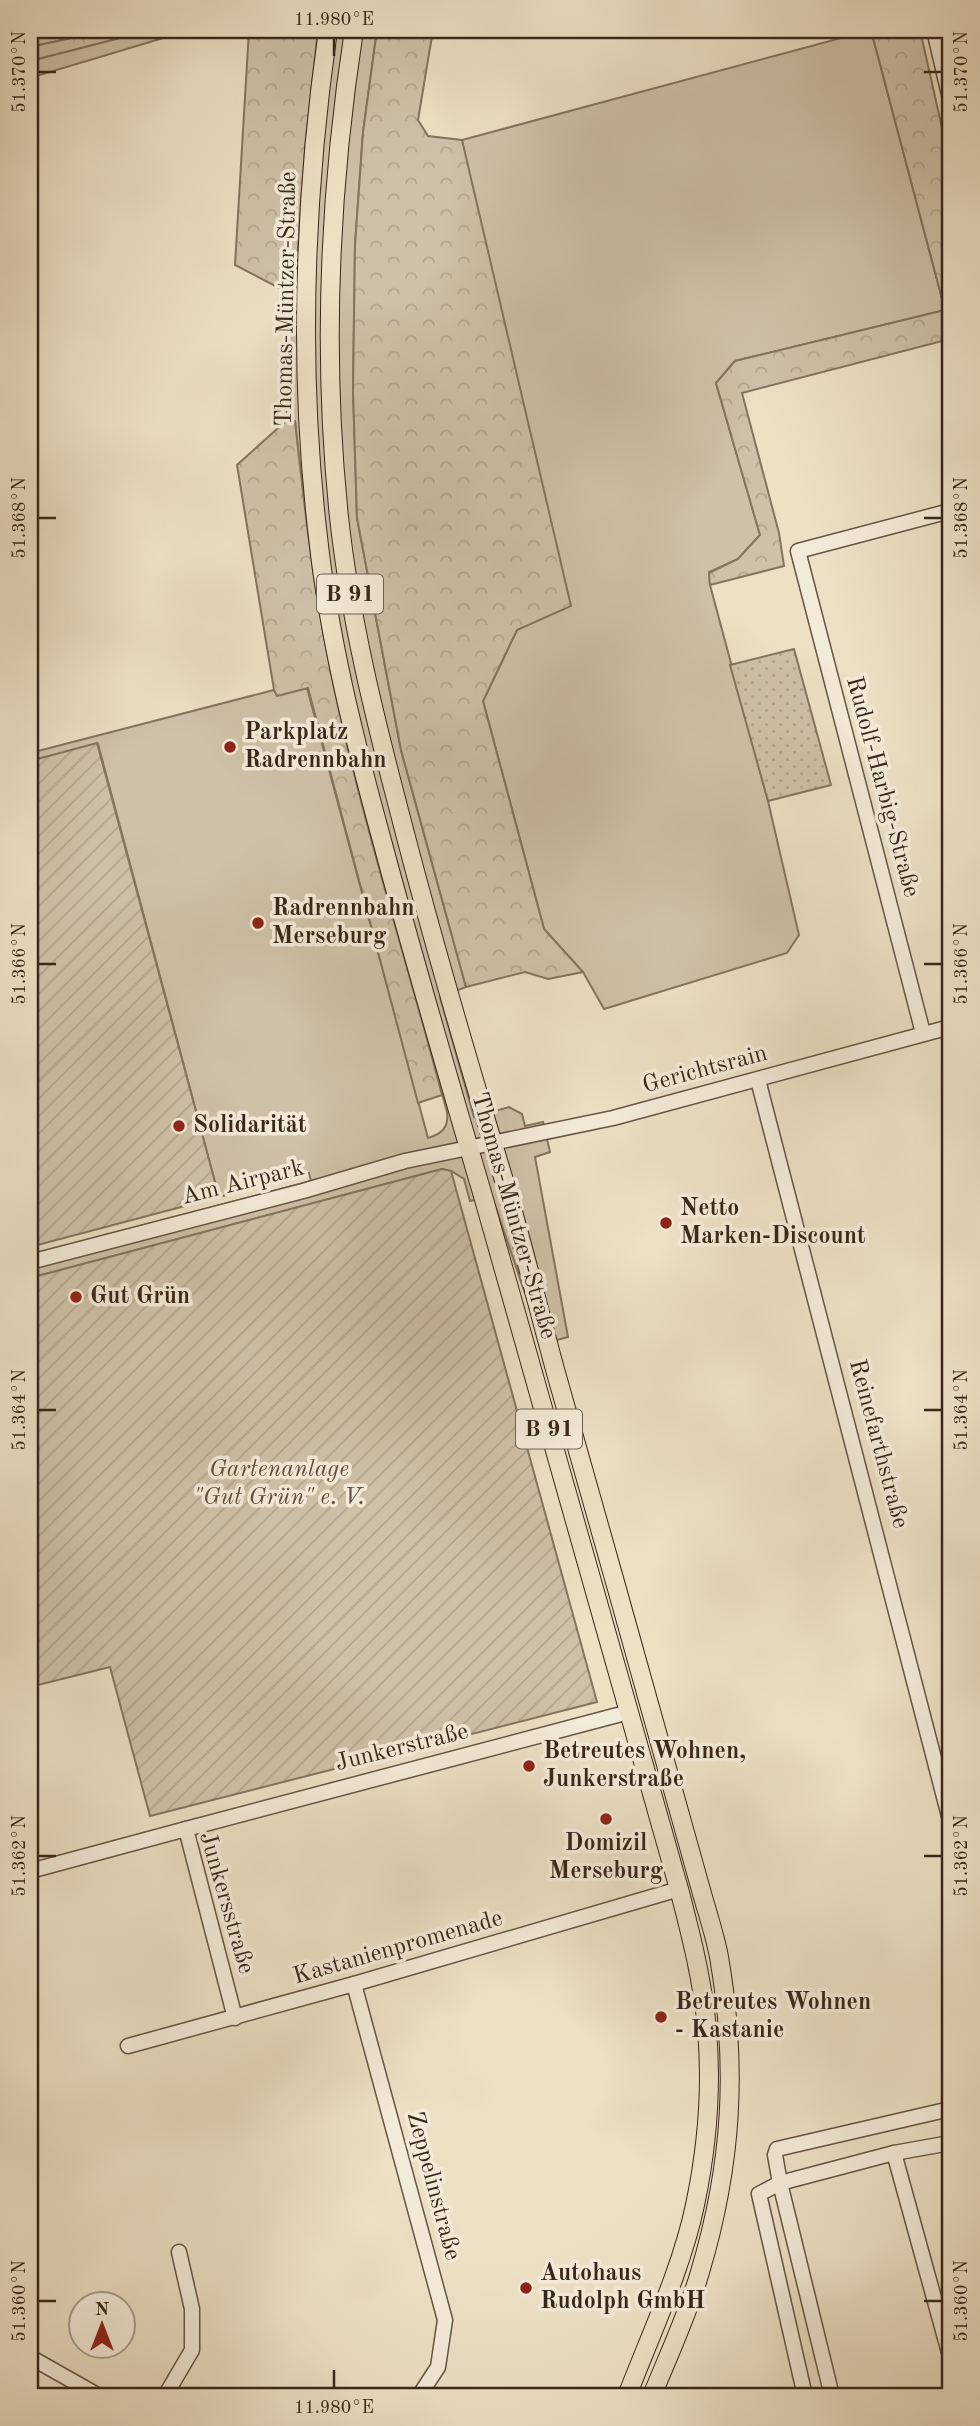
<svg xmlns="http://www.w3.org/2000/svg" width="980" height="2426" font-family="'Old Standard TT',serif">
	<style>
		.grass { fill: #cec1a8; stroke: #847460; stroke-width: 2 }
		.forest { fill: url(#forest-crowns); stroke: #847460; stroke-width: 2 }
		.park { fill: url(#park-dots); stroke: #847460; stroke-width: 2 }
		.garden { fill: url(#garden-furrows); stroke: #847460; stroke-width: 2 }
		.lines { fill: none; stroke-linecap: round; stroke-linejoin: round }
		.minor-casing { stroke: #654; stroke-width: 17 }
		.major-casing { stroke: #392719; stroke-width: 20 }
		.minor { stroke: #f3ebd9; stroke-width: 14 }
		.major { stroke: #ece0c5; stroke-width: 18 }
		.ticks { fill: none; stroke: #392719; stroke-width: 2.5 }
		.poi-dot { fill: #8f2418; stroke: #f3ebd9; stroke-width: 2.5 }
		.labels { text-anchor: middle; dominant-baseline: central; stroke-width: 7; stroke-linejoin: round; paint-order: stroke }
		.shield { fill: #f3ebd9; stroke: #716253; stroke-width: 2 }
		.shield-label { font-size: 23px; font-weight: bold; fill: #392719 }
		.street-label { font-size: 24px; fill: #392719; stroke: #f3ebd9 }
		.poi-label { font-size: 24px; font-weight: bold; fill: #392719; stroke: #f3ebd9; text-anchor: start }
		.park-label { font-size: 24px; font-style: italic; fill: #5e4e3d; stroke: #f3ebd9 }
		.neatline { fill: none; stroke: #392719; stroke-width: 2.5 }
		.ticks-label { font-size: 18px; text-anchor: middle; fill: #392719 }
	</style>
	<defs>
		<pattern id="forest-crowns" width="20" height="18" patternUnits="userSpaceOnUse" patternTransform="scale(1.75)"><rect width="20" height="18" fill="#cec1a8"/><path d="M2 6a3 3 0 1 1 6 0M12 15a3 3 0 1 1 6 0" fill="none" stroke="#b2a690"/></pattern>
		<pattern id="park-dots" width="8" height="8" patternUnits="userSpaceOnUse" patternTransform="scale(1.75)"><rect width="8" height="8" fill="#cec1a8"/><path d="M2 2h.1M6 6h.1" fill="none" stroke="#b2a690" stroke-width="1.8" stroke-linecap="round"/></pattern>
		<pattern id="garden-furrows" width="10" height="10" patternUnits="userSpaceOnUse" patternTransform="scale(1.75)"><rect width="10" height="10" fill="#cec1a8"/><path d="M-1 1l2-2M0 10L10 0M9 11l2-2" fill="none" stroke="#b2a690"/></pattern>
	</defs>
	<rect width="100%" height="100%" fill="#ece0c5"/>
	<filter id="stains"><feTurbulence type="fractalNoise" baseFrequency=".00286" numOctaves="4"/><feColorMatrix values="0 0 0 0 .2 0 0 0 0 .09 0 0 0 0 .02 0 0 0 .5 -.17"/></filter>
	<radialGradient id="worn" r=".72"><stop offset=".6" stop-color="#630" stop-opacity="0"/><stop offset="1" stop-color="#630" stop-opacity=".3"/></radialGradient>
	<g class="grass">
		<polygon points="30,30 108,30 30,47"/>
		<polygon points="151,30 190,30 30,78 30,61"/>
		<path d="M318,30H377L363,132L355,245L353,390L357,518L401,750L466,987L440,997L474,1117L509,1107L522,1114L525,1126L543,1122L550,1152L535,1157L568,1337L542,1344L492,1196L470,1201L464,1179L451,1171L442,1169L30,1278V1255L311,1181L309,1173L219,1197L98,744L30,761V753L274,690L277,695L307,688L428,1138C442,1134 449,1127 447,1112L358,787L331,671L309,553L295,421L287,420L283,290L295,291L305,147Z"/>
		<polygon points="871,30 945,310 735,361 716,383 760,535 738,559 709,572 710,585 768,801 799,935 787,953 604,1009 583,972 544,929 483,701 517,630 462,140"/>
	</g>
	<g class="forest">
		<polygon points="108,30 151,30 30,61 30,47"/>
		<polygon points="249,30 318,30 305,147 295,291 283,290 235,265"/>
		<polygon points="377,30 433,30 418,120 428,136 462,140 571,606 517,630 483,701 544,929 583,972 548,979 525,972 466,987 401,750 357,518 353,390 355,245 363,132"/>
		<polygon points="871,30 920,30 950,163 950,339 742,393 779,533 784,566 710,585 709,573 738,559 760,535 716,383 735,361 945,310"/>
		<path d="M287,420L295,421C304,504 313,585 330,668C359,812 405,953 442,1095L418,1103L308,688L277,696L274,690L237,465Z"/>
	</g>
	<polygon class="park" points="794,649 831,785 768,801 730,665"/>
	<g class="garden">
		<polygon points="97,743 219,1197 30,1247 30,761"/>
		<polygon points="442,1169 451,1171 597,1702 150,1816 110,1667 30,1687 30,1278"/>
	</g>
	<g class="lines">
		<defs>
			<g id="minor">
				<polyline points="934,30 950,99"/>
				<polyline points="923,1033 798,551 950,511"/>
				<polyline points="758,1080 950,1820"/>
				<polyline points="30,1262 303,1191 405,1161 613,1118 950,1027"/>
				<polyline points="186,1829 629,1712"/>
				<polyline points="30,1871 186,1829 235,2018"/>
				<polyline points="354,1984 445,2320 438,2367 419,2396"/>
				<polyline points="128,2046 354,1984 679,1889"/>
				<polyline points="894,2153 950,2356"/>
				<polyline points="30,2357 99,2396"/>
				<polyline points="165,2396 192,2350 192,2309 179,2252"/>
				<polyline points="805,2396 759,2194 780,2183 894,2153 950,2143"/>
				<polyline points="832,2396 780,2183 775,2155 777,2149 950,2109"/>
			</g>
			<g id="major">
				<path d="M328,30C304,198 298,368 318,537C329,638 354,738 381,837C413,957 448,1077 483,1196C549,1427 614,1658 679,1889C691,1935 703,1982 707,2030C712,2088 707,2148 695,2205C682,2268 650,2336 627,2396"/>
				<path d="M354,30C329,192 322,354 339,517C350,619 375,719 401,818C433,942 469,1065 506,1187C524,1249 539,1311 556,1373C605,1545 653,1718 701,1890C707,1912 715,1935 719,1957C738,2067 732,2165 700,2272C688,2314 668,2356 652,2396"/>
			</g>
		</defs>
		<use href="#minor" class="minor-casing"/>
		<use href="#major" class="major-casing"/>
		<use href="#minor" class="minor"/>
		<use href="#major" class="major"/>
	</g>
	<path class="ticks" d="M334,38V56M38,72H56M924,72H942M38,518H56M924,518H942M38,964H56M924,964H942M38,1410H56M924,1410H942M38,1856H56M924,1856H942M38,2301H56M924,2301H942M334,2370V2388"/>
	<g class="poi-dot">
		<circle cx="230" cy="747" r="7"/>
		<circle cx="258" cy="923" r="7"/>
		<circle cx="179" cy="1126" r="7"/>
		<circle cx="666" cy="1223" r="7"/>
		<circle cx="76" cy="1297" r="7"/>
		<circle cx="529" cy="1766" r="7"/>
		<circle cx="606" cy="1819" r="7"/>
		<circle cx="661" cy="2017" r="7"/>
		<circle cx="526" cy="2288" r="7"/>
	</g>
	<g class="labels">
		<g class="shield">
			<rect x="317" y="574.5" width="66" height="39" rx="5"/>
			<rect x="516" y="1409.5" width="66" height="39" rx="5"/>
		</g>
		<g class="shield-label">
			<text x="350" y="594">B 91</text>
			<text x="549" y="1429">B 91</text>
		</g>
		<g class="street-label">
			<text transform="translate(287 299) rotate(-89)">Thomas-Müntzer-Straße</text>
			<text transform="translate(882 787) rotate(75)">Rudolf-Harbig-Straße</text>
			<text transform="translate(705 1070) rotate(-15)">Gerichtsrain</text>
			<text transform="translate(243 1183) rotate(-14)">Am Airpark</text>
			<text transform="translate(513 1216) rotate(74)">Thomas-Müntzer-Straße</text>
			<text transform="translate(878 1444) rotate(75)">Reinefarthstraße</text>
			<text transform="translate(402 1748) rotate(-14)">Junkerstraße</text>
			<text transform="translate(226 1903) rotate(74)">Junkersstraße</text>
			<text transform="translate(398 1948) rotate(-16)">Kastanienpromenade</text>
			<text transform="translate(433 2186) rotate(75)">Zeppelinstraße</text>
		</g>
		<g class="poi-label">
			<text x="244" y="733">Parkplatz<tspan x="244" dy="28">Radrennbahn</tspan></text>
			<text x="272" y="909">Radrennbahn<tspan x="272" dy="28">Merseburg</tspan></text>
			<text x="193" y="1126">Solidarität</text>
			<text x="680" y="1209">Netto<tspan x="680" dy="28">Marken-Discount</tspan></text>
			<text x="90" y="1297">Gut Grün</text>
			<text x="543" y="1752">Betreutes Wohnen,<tspan x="543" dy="28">Junkerstraße</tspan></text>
			<text x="606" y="1844" text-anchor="middle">Domizil<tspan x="606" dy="28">Merseburg</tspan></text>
			<text x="675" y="2003">Betreutes Wohnen<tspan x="675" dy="28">- Kastanie</tspan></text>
			<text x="540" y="2274">Autohaus<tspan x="540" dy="28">Rudolph GmbH</tspan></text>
		</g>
		<g class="park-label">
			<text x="279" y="1470">Gartenanlage<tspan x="279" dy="28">"Gut Grün" e. V.</tspan></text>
		</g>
	</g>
	<rect width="980" height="2426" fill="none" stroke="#ece0c5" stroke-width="77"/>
	<g transform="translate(102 2325)"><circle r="33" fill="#f3ebd9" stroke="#a99d8c" stroke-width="2"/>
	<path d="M0-5L12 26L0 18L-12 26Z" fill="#8f2418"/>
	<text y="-10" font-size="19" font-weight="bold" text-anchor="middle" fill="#392719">N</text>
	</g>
	<rect x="38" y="38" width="904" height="2350" class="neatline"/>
	<g class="ticks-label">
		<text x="334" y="25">11.980°E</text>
		<text transform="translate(19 72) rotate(-90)" y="6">51.370°N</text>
		<text transform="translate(961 72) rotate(-90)" y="6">51.370°N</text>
		<text transform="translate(19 518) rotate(-90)" y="6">51.368°N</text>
		<text transform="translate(961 518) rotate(-90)" y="6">51.368°N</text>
		<text transform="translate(19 964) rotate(-90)" y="6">51.366°N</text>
		<text transform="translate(961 964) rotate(-90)" y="6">51.366°N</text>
		<text transform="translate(19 1410) rotate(-90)" y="6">51.364°N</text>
		<text transform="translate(961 1410) rotate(-90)" y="6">51.364°N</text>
		<text transform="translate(19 1856) rotate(-90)" y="6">51.362°N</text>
		<text transform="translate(961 1856) rotate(-90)" y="6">51.362°N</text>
		<text transform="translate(19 2301) rotate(-90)" y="6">51.360°N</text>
		<text transform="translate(961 2301) rotate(-90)" y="6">51.360°N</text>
		<text x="334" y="2413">11.980°E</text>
	</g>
	<rect width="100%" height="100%" filter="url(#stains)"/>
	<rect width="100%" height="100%" fill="url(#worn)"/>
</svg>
